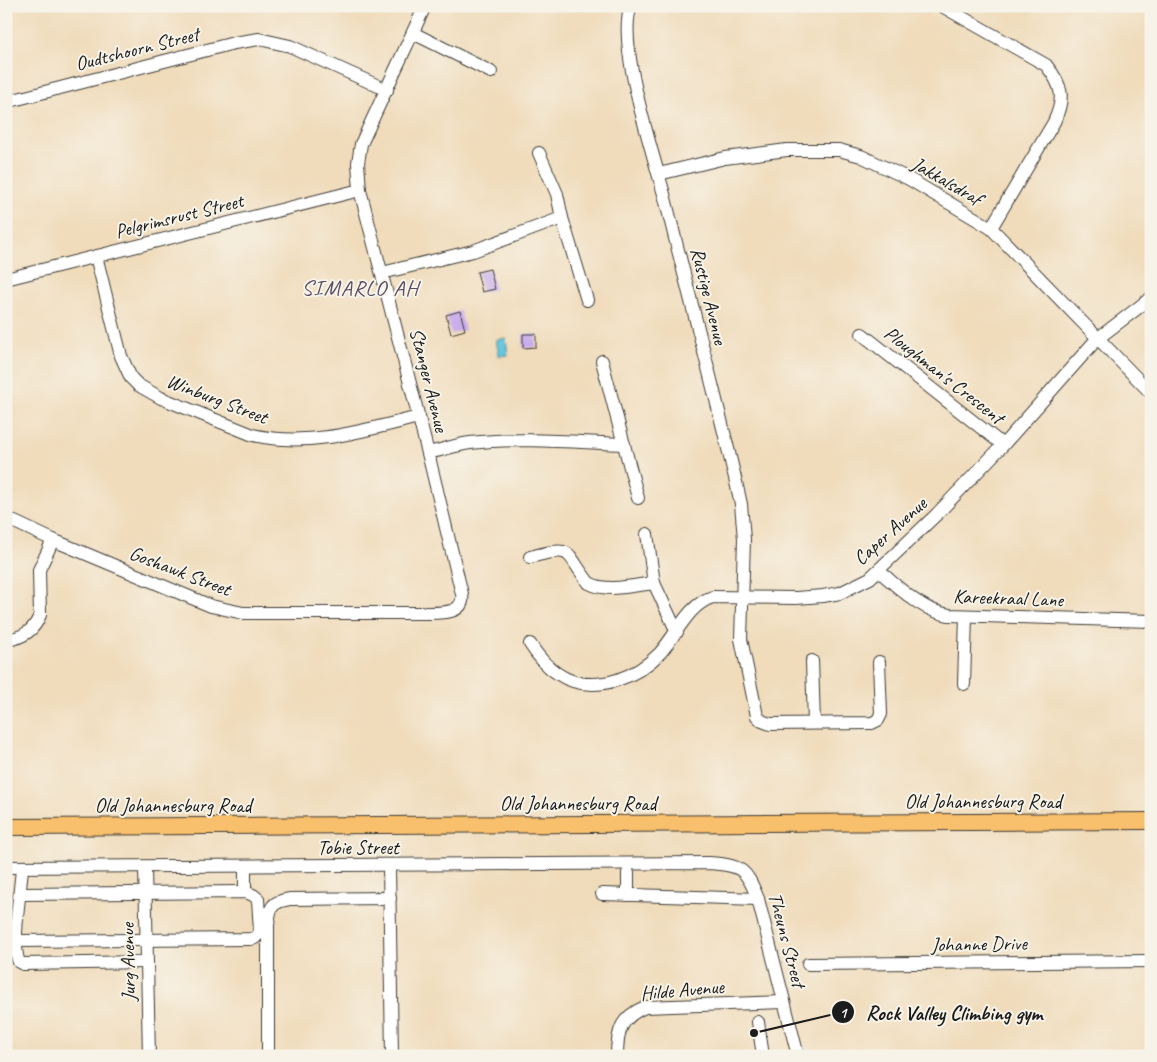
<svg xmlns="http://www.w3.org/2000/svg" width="1157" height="1062" font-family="Caveat,sans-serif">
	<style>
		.water { fill: #5dc4da; stroke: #3c707b }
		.building { fill: #c8aceb }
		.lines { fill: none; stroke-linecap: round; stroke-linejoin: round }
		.minor-casing { stroke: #3c3934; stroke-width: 14 }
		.major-casing { stroke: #3c3934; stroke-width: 18 }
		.minor { stroke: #fff; stroke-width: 12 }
		.major { stroke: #f8bf6c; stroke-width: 16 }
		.labels { text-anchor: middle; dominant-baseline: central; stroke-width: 4; stroke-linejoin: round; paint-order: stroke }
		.street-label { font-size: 20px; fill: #1c1c1c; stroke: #f7f3e8 }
		.quarter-label { font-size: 22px; letter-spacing: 1px; fill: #584e64; stroke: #f7f3e8 }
		.leader { fill: none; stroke: #1c1c1c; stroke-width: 2 }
		.callout-dot { fill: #1c1c1c; stroke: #f7f3e8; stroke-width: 2 }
		.mark-label { font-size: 15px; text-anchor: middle; font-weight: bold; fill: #fff }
		.callout-label { font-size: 21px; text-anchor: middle; font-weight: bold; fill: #1c1c1c; stroke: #f7f3e8; stroke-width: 4; stroke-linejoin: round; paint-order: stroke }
	</style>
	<rect width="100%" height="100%" fill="#f7f3e8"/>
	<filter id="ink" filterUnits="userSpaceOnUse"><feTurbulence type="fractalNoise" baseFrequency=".02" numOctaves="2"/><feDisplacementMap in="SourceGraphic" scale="10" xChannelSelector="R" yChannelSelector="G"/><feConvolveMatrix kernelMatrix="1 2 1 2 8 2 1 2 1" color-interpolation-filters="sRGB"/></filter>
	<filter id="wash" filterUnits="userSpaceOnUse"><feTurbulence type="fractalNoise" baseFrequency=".0096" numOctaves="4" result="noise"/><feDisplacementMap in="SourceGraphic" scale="20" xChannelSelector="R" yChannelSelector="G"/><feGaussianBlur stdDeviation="1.12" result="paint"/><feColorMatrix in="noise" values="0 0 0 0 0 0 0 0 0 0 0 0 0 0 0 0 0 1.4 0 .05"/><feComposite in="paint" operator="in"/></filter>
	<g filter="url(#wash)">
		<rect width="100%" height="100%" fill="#f0dcbb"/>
		<polygon class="water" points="506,338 508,355 499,356 496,340"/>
		<g id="blocks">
			<g class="building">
				<polygon points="490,269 495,289 482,292 477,272"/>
				<polygon points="460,311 465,330 451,334 446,315"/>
				<polygon points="523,334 536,334 536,347 523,348"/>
			</g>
		</g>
	</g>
	<g filter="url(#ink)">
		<use href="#blocks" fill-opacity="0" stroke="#3c3934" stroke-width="1"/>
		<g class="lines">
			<defs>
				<g id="minor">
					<path d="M631,6C616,44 654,156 665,198C690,300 718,402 741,504L744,539L741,639L757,716L762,721L770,724L872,723L878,720L881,714L879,662"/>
					<path d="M942,6L1046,65C1063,86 1065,98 1054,122L991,228"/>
					<polyline points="413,33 491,72"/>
					<polyline points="6,102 234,43 259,39 290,46 387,90"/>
					<polyline points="539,153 557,194 562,218 587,300"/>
					<polyline points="659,174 725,158 787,150 839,150 861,156 909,179 991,228 1151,393"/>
					<path d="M96,256L121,356L131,378L138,385L161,398L253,435C309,448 365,430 419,417"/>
					<polyline points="382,273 473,251 562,218"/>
					<polyline points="6,279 360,190"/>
					<polyline points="862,334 1003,445"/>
					<polyline points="602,361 638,498"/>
					<path d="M428,453C442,450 456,445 470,443C520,437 573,442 624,444"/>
					<path d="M6,518L53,540L211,606L243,613H429C444,613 465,613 462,594L428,453L360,190L358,163L361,144L425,6"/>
					<polyline points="647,534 654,583 677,632"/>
					<path d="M530,557C576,545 564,552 589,583C607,593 635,585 654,583"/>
					<path d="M879,571C901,589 920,610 949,615L1151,621"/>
					<path d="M6,640C23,638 34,631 40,615L39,570L53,540"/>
					<path d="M530,644C551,677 578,692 617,680C633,675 647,666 659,654C676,636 688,604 713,597L796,598L823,596L840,593L870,578L937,514L1003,445L1097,339L1151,298"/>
					<polyline points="812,661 814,723"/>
					<polyline points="964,684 966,616"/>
					<polyline points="245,866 245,892"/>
					<polyline points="389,866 392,1056"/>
					<path d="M6,867L709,863C742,865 746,869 758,899L798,1056"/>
					<path d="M22,867C21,889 11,945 19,962L23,964L147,962"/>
					<polyline points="145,867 149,1056"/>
					<polyline points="628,873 628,895"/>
					<polyline points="602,894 758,899"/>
					<polyline points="17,941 250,939 255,938 260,932 258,899 253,895 245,892 20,894"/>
					<polyline points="808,964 1151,961"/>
					<polyline points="758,1022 763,1056"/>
					<path d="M268,1056V925C270,908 270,902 290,899L390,898"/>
					<path d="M617,1056C617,1031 621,1017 645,1007L784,1002"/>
				</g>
				<polyline id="major" points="6,827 1151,821"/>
			</defs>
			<use href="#minor" class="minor-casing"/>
			<use href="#major" class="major-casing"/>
			<use href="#minor" class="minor"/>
			<use href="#major" class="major"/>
		</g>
	</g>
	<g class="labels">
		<g class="street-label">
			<text transform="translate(137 49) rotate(-14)">Oudtshoorn Street</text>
			<text transform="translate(947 181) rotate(30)">Jakkalsdraf</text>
			<text transform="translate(179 216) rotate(-14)">Pelgrimsrust Street</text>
			<text transform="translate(709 296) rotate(76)">Rustige Avenue</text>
			<text transform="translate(944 375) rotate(38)">Ploughman's Crescent</text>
			<text transform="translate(429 380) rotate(76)">Stanger Avenue</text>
			<text transform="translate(217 399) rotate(21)">Winburg Street</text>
			<text transform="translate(890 531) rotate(-42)">Caper Avenue</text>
			<text transform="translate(180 571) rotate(21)">Goshawk Street</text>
			<text transform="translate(1008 598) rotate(2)">Kareekraal Lane</text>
			<text x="983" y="801">Old Johannesburg Road</text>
			<text x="578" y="803">Old Johannesburg Road</text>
			<text x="173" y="805">Old Johannesburg Road</text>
			<text x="358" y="847">Tobie Street</text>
			<text transform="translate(787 940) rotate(75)">Theuns Street</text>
			<text transform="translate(979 944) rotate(-1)">Johanne Drive</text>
			<text transform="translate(128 962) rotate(-91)">Jurg Avenue</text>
			<text transform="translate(682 990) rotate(-5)">Hilde Avenue</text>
		</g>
		<g class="quarter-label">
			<text x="360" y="288">SIMARLO AH</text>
		</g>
	</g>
	<path class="leader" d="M754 1033L843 1012"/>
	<g class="callout-dot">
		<circle cx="754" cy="1033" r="5"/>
		<circle cx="843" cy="1012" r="12"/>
	</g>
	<g class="mark-label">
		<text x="843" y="1018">1</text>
	</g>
	<g class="callout-label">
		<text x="954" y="1020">Rock Valley Climbing gym</text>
	</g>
	<rect width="1157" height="1062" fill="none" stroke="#f7f3e8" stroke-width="25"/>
</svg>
